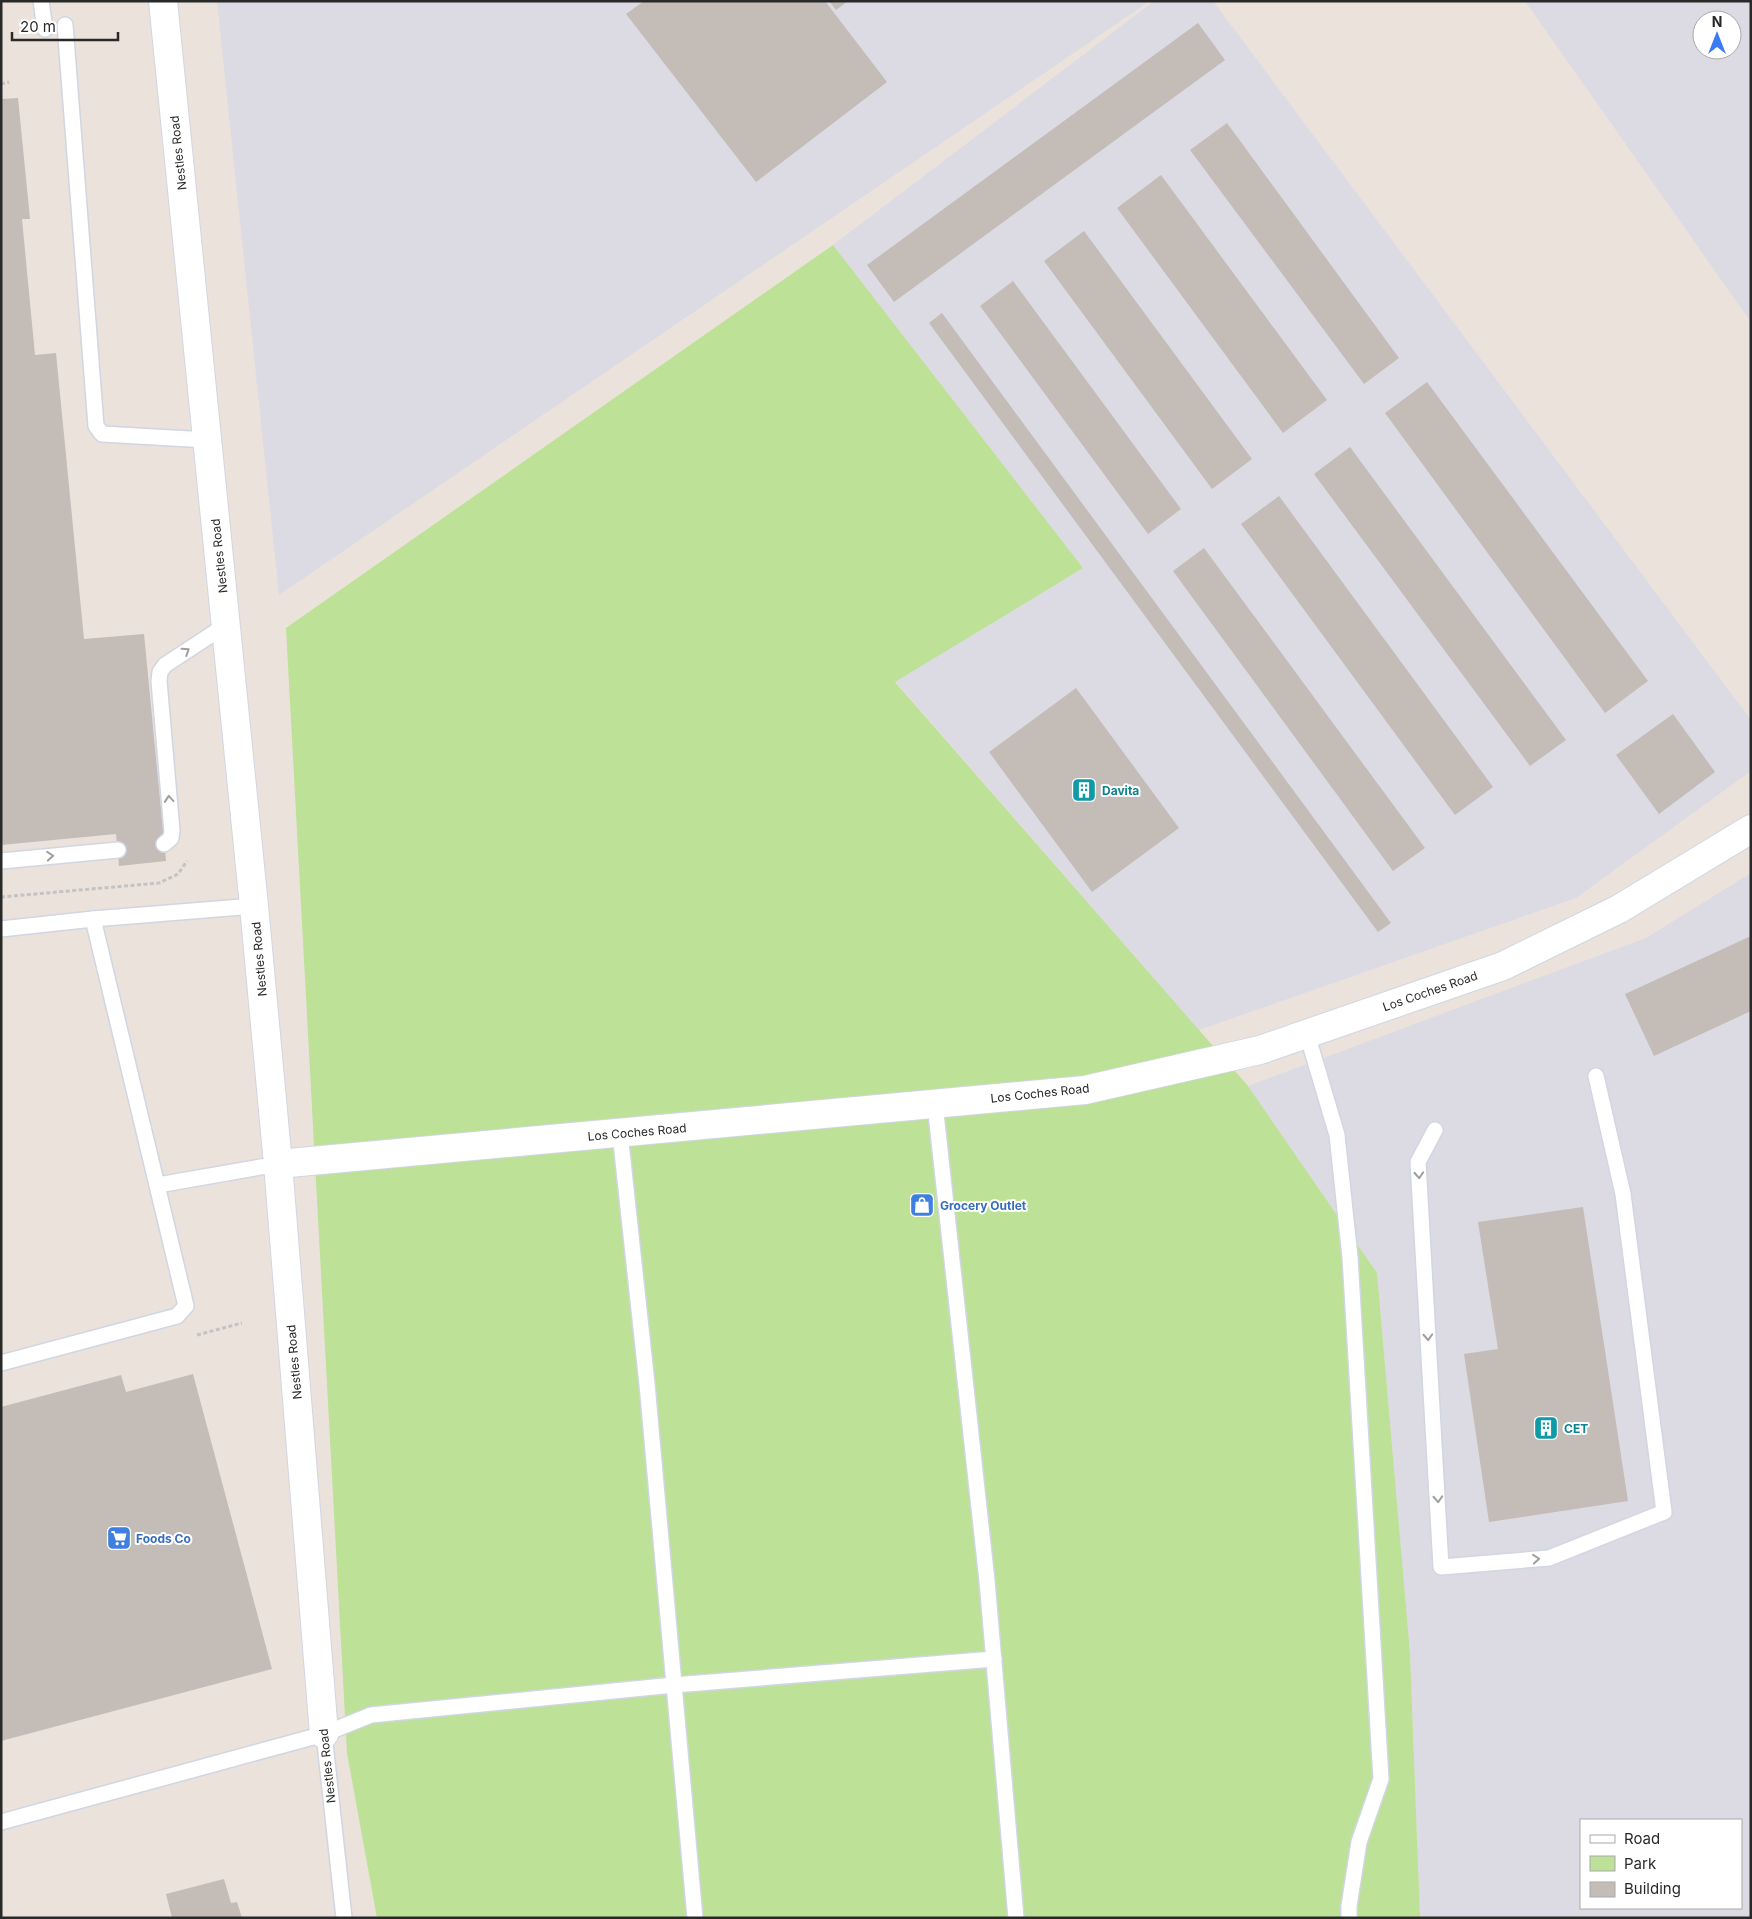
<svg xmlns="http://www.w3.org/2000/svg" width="1752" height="1919" font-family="Inter,sans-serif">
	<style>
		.industrial { fill: #dcdbe3; fill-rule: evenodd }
		.green { fill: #bce197 }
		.building { fill: #c3bcb7 }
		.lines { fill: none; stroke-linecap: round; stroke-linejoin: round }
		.lane-casing { stroke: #d0d6e2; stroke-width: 18 }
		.street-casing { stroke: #d0d6e2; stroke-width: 30 }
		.secondary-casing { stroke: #d0d6e2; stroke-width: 30 }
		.path { stroke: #c3c3c3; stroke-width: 3; stroke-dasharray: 4 2.5; stroke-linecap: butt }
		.lane { stroke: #fff; stroke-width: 15 }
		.street { stroke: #fff; stroke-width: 28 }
		.secondary { stroke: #fff; stroke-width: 28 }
		.oneway { stroke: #9f9f9f }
		.labels { text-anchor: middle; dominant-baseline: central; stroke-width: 4; stroke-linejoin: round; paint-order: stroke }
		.street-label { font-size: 12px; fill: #292929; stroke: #fff }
		.culture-label { font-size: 12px; font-weight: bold; fill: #0d838f; stroke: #fff; text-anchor: start }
		.shop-label { font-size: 12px; font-weight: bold; fill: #366cbe; stroke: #fff; text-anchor: start }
	</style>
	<rect width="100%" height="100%" fill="#ebe2db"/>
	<g class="industrial">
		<polygon points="217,1 1150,1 279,595"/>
		<polygon points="1154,1 1213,1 1751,720 1751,771 1576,898 1199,1030 895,681 1083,568 833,245"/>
		<path d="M1525,1H1751V322ZM1702,20H1732V50H1702Z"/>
		<path d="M1751,873V1918H1420L1410,1653L1377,1273L1248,1086L1646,938ZM1581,1820H1741V1908H1581Z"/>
	</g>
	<polygon class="green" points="833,245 1083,568 895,682 1248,1086 1377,1273 1410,1653 1420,1918 377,1918 347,1753 286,628"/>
	<g class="building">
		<polygon points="644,1 825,1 887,82 756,182 626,14"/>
		<polygon points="829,1 848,1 836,10"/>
		<polygon points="1198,23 1225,60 894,302 867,265"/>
		<polygon points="18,98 30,219 22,219 35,355 56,353 84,639 144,634 166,861 119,866 116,834 1,845 1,99"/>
		<polygon points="1227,123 1399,358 1364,384 1190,150"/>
		<polygon points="1161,175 1327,400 1283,433 1117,208"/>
		<polygon points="1084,231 1252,459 1212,489 1044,261"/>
		<polygon points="1013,281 1181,509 1148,534 980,306"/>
		<polygon points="942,313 1391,923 1378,932 929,323"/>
		<polygon points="1427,382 1648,681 1605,713 1385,413"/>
		<polygon points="1350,447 1566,740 1530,766 1314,474"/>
		<polygon points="1279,496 1493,787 1455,815 1241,524"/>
		<polygon points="1204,548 1425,848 1393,871 1173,571"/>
		<polygon points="1076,688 1179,828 1092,892 989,752"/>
		<polygon points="1673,714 1715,772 1659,814 1616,755"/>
		<polygon points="1751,936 1751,1011 1654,1056 1625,994"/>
		<polygon points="1583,1207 1628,1501 1489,1522 1464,1354 1498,1349 1478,1222"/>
		<polygon points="193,1374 272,1669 1,1741 1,1407 121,1375 126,1392"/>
		<polygon points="224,1879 231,1903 237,1902 242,1918 172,1918 166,1894"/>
	</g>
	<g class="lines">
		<defs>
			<g id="lane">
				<polyline points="41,1 45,29"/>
				<polyline points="65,25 96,426 102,434 207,440"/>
				<polyline points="164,844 171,838 172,831 159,681 160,672 165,665 226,625"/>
				<polyline points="1,861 118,850"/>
				<polyline points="93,919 254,906"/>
				<polyline points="1,929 93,919 186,1306 177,1316 1,1363"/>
				<polyline points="1307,1034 1337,1135 1350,1257 1381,1779 1359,1842 1349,1906 1349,1918"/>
				<polyline points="935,1104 987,1581 1016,1918"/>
				<polyline points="1435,1130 1418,1162 1441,1567 1549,1558 1664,1512 1623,1194 1596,1076"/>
				<polyline points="620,1133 647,1384 695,1918"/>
				<polyline points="158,1185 278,1164"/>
				<polyline points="324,1734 344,1918"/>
				<polyline points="1,1822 324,1734 371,1715 674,1685 994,1659"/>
			</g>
			<polyline id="street" points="324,1734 278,1164 1085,1090 1260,1050 1503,966 1619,909 1751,829"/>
			<polyline id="secondary" points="163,1 254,906 278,1164"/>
		</defs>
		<use href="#lane" class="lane-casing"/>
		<use href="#street" class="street-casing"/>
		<use href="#secondary" class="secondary-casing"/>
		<g class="path">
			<polyline points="1,84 9,82"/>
			<polyline points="1,897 159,883 178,874 187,861"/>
			<polyline points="197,1335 242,1323"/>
		</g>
		<use href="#lane" class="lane"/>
		<use href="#street" class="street"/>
		<use href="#secondary" class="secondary"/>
	</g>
	<defs><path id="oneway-chevron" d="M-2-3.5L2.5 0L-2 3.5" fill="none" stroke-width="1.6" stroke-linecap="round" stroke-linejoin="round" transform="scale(1.25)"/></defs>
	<g class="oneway">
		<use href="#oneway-chevron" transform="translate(186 651) rotate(-33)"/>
		<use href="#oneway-chevron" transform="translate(169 799) rotate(-95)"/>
		<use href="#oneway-chevron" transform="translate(50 856) rotate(-5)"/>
		<use href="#oneway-chevron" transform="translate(1419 1175) rotate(87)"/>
		<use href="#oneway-chevron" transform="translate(1428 1337) rotate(87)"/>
		<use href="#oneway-chevron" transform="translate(1438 1499) rotate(87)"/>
		<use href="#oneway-chevron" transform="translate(1536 1559) rotate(-5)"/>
	</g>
	<defs>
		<symbol id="building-square" viewBox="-11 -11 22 22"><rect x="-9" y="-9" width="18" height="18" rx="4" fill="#0f9aa8" stroke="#fff"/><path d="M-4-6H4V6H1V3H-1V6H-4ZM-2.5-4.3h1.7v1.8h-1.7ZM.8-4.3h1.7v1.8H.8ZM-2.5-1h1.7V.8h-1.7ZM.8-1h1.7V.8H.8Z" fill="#fff"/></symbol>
		<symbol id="shop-square" viewBox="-11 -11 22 22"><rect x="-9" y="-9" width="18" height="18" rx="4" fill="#3f7fe0" stroke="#fff"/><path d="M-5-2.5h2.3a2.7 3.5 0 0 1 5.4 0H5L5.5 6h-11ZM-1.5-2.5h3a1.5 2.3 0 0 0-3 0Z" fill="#fff"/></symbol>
		<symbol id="supermarket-square" viewBox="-11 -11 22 22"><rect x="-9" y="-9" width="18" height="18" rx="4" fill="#3f7fe0" stroke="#fff"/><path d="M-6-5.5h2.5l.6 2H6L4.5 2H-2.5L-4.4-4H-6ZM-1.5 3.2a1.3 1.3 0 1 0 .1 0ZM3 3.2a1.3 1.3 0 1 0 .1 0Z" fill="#fff"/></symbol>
	</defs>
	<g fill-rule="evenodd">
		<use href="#building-square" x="1070" y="776" width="28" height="28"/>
		<use href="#shop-square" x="908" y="1191" width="28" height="28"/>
		<use href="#building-square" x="1532" y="1414" width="28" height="28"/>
		<use href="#supermarket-square" x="105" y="1524" width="28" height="28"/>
	</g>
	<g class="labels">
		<g class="street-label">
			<text transform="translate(178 153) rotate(-96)">Nestles Road</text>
			<text transform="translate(219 556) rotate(-96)">Nestles Road</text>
			<text transform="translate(259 959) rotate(-95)">Nestles Road</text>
			<text transform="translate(1430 991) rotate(-19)">Los Coches Road</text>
			<text transform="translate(1040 1093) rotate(-6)">Los Coches Road</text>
			<text transform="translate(637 1132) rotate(-5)">Los Coches Road</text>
			<text transform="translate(294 1362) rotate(-95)">Nestles Road</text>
			<text transform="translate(327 1766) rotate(-96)">Nestles Road</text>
		</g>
		<g class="culture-label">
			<text x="1102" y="790">Davita</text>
			<text x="1564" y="1428">CET</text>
		</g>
		<g class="shop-label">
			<text x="940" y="1205">Grocery Outlet</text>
			<text x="136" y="1538">Foods Co</text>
		</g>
	</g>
	<rect width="1752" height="1919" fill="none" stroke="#292929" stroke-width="5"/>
	<rect x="1580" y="1819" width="162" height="90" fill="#ffffff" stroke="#a9a9a9"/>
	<rect x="1590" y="1835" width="25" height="8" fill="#ffffff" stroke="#a9a9a9"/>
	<text x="1624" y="1844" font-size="15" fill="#292929">Road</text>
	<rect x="1590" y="1856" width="25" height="15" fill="#bce197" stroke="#a9a9a9"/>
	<text x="1624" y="1869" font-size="15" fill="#292929">Park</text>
	<rect x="1590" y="1882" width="25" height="15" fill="#c3bcb7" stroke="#a9a9a9"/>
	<text x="1624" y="1894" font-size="15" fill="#292929">Building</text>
	<g transform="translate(1717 35)"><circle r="24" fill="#ffffff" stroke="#a9a9a9"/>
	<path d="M0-4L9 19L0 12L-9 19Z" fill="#3c7bf7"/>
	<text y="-8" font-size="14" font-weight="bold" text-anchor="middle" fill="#292929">N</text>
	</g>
	<path d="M12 32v8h106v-8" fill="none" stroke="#292929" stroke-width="2.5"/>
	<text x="20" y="32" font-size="15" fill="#292929" stroke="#ffffff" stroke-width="4" paint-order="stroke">20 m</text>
</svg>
